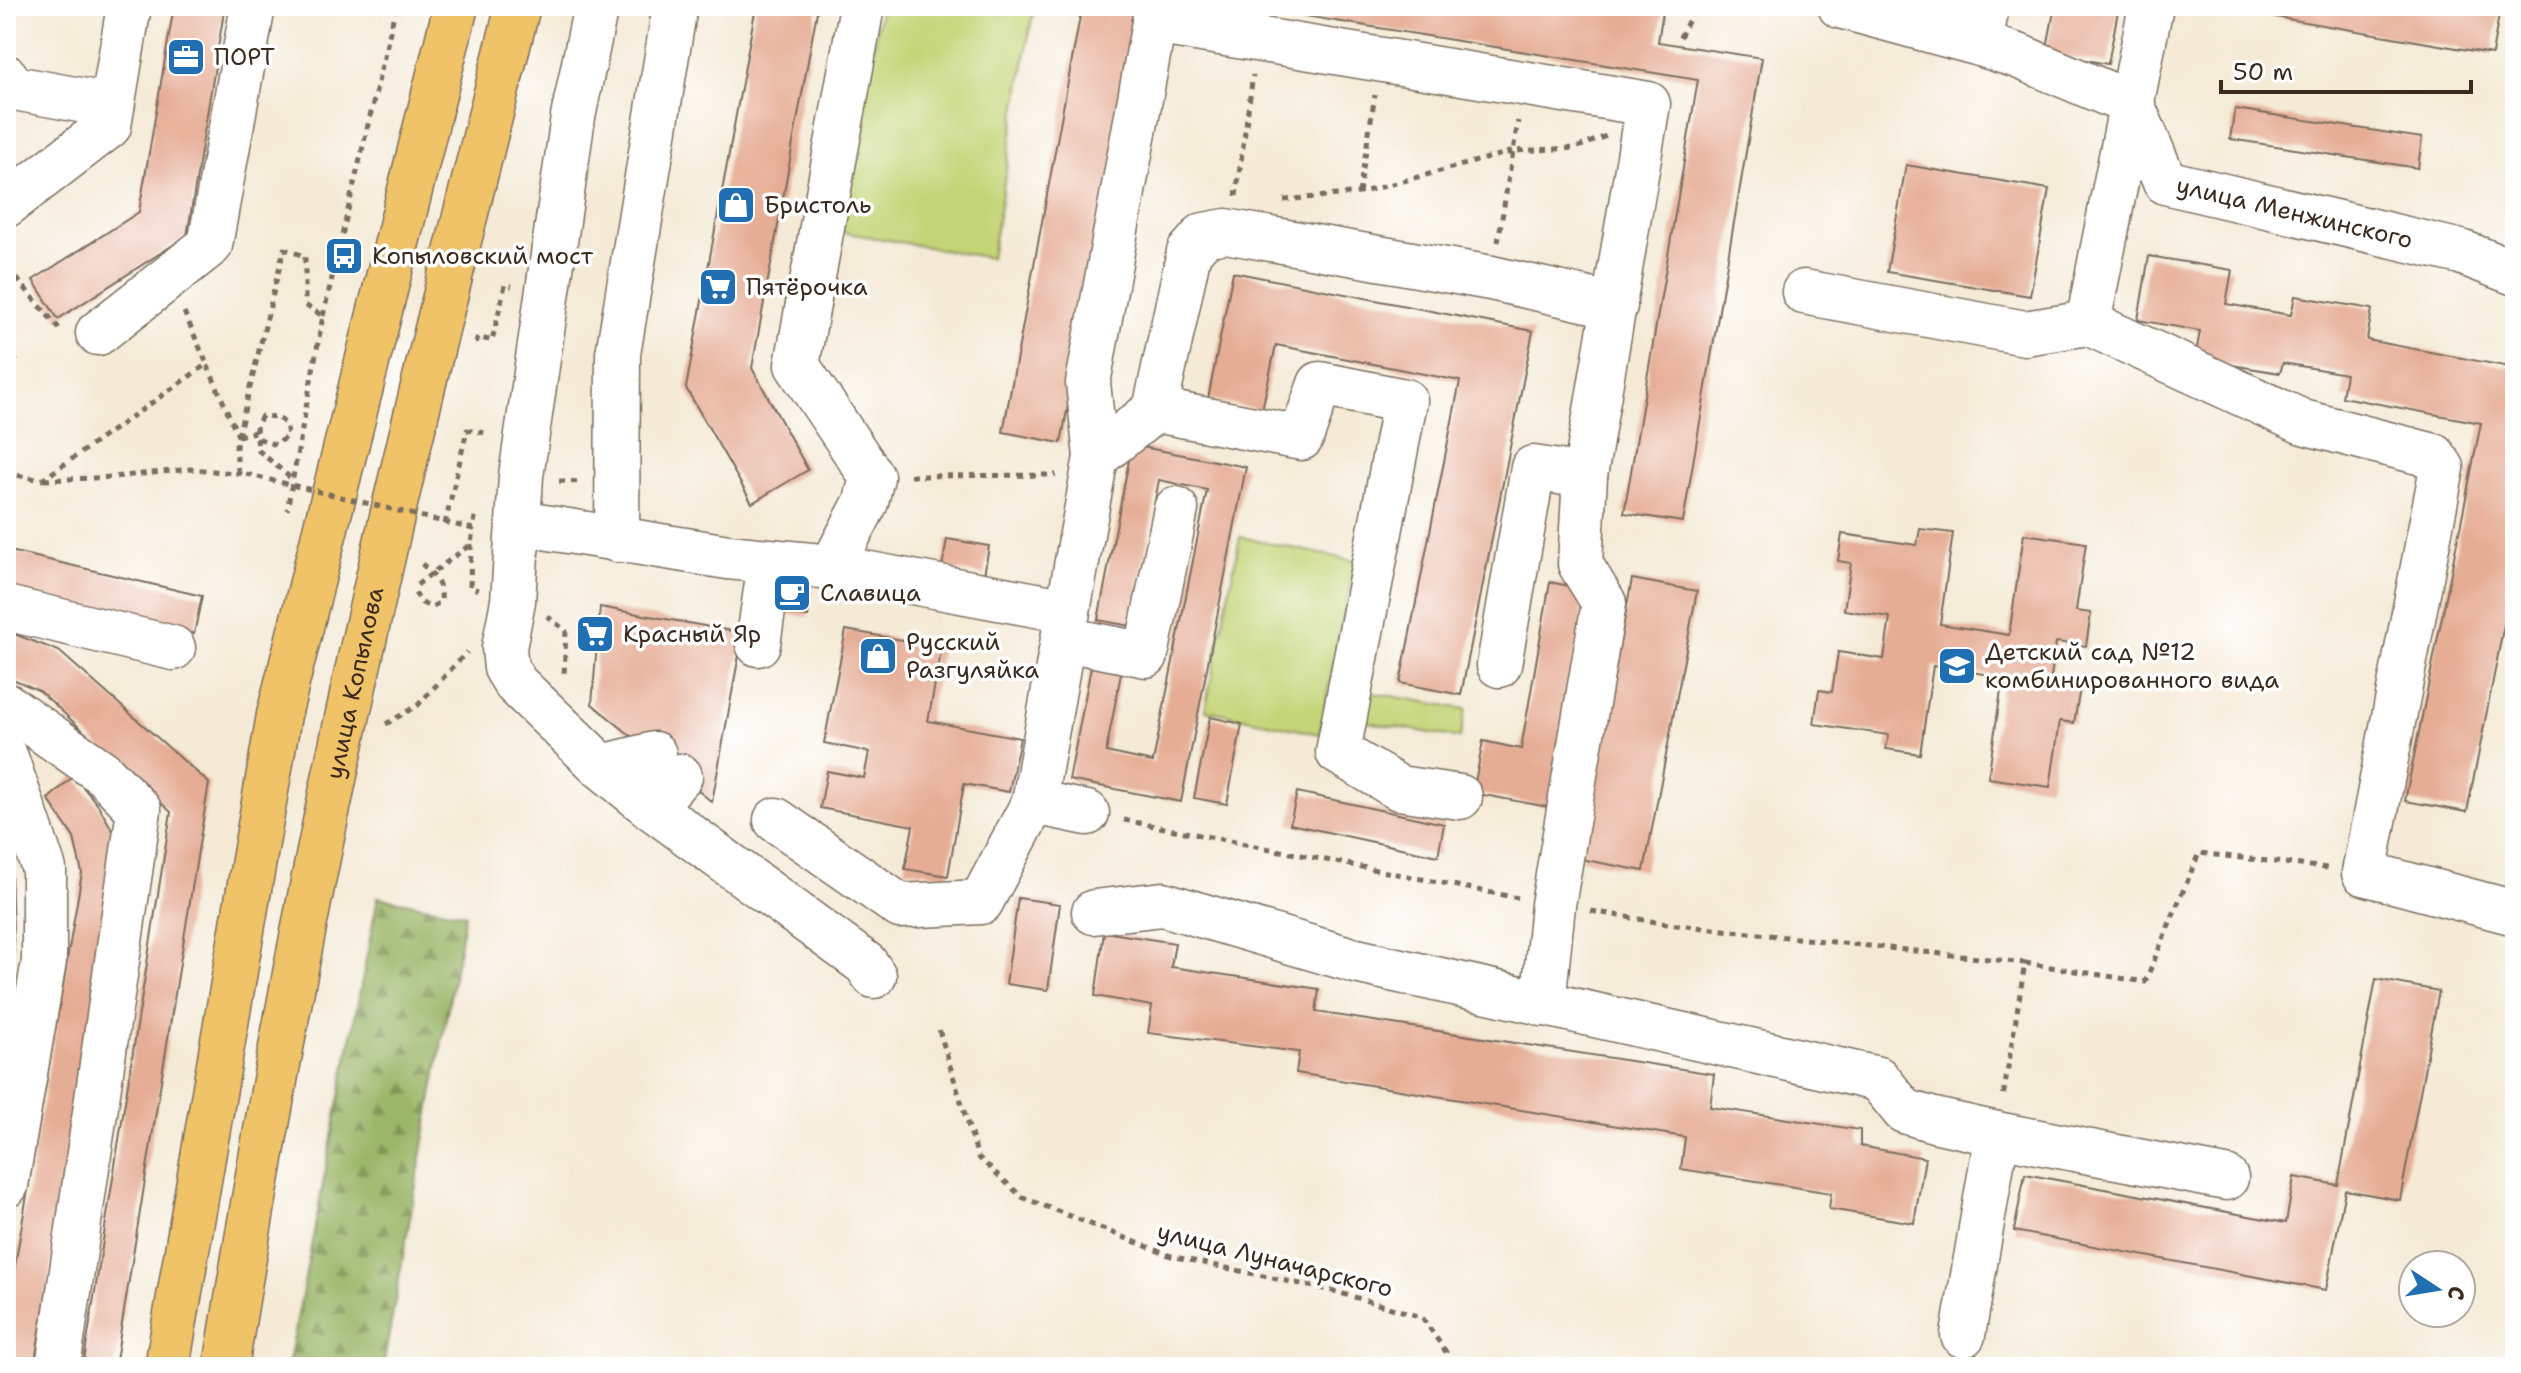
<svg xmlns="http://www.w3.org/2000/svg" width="2521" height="1373" font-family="'Shantell Sans',sans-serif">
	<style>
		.forest { fill: url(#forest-firs); stroke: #6b7043; stroke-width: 2 }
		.green { fill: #c4d578; stroke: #80804b; stroke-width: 2 }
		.building { fill: #e6ad95 }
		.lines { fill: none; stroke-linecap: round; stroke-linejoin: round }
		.minor-casing { stroke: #7c6d5e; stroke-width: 47 }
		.major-casing { stroke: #7c6d5e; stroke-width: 47 }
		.path { stroke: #7c6d5e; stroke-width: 5; stroke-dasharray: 6 6; stroke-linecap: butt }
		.minor { stroke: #fff; stroke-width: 44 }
		.major { stroke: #f0c369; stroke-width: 44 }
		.path-bridge { stroke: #7c6d5e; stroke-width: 5; stroke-dasharray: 6 6; stroke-linecap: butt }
		.labels { text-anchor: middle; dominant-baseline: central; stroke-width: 7; stroke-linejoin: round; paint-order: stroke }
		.poi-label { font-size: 24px; fill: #3b2a1e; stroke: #fff; text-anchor: start }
		.street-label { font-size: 24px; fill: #3b2a1e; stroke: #fff }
	</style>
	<defs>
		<pattern id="forest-firs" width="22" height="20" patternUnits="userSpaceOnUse" patternTransform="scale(2)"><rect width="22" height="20" fill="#9bb668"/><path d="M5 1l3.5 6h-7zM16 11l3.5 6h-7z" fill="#809455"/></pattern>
	</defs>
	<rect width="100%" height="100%" fill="#fff"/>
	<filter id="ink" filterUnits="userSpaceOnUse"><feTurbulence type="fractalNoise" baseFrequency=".0125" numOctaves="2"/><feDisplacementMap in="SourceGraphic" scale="16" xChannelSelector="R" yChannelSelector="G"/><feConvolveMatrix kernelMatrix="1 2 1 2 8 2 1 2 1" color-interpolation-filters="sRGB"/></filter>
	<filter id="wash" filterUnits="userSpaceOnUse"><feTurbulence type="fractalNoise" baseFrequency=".006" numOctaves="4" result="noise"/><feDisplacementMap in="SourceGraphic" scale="32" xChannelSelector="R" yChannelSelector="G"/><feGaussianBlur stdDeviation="1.8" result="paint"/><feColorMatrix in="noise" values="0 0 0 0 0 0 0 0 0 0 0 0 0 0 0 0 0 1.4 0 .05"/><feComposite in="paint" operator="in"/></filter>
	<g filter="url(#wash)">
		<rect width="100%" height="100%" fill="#f4ead6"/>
		<polygon class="forest" points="378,897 465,914 383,1367 288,1367"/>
		<g class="green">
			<polygon points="881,6 1034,6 991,258 842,232"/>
			<polygon points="1240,537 1355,561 1319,734 1205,710"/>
			<polygon points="1362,691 1466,709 1460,738 1356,720"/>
		</g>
		<g id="blocks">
			<g class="building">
				<polygon points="174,6 225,6 187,236 58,319 33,280 139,212"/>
				<polygon points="756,6 818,6 752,368 808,470 752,503 686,388"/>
				<polygon points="1082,6 1142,6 1061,443 1003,432"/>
				<polygon points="1244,6 1637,6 1663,10 1658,42 1762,58 1683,522 1624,513 1698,80"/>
				<polygon points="2055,6 2119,6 2108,64 2046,53"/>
				<polygon points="2248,6 2453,6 2499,15 2492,54 2247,12"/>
				<polygon points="2235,109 2422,138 2418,168 2230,139"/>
				<polygon points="1906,165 2049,189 2030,296 1887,272"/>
				<polygon points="2149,256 2232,270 2226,304 2291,315 2295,296 2372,309 2367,340 2515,368 2515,569 2467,812 2405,801 2481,423 2342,397 2346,374 2283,363 2280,373 2195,359 2200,331 2138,320"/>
				<polygon points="1233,272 1533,331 1461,695 1400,683 1460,381 1276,345 1262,410 1208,399"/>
				<polygon points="6,345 17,360 6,368"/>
				<polygon points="1132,445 1246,467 1181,802 1069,780 1092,662 1122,668 1106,752 1153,762 1207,490 1159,480 1131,626 1098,620"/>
				<polygon points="1920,529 1953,533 1940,624 2009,635 2024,534 2086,543 2076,611 2091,613 2086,646 2056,642 2050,684 2080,688 2074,723 2060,721 2050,787 1988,778 2003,677 1933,666 1920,754 1886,749 1889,735 1814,724 1819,690 1832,692 1838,652 1884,659 1890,617 1844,610 1851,563 1838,561 1842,534 1917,545"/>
				<polygon points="947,539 989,546 984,575 942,568"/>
				<polygon points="6,550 202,596 194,634 6,590"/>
				<polygon points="1632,579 1697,591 1644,871 1580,859"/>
				<polygon points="1550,582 1578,588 1582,616 1548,807 1473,793 1483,741 1521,749"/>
				<polygon points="775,590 811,595 808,617 772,612"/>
				<polygon points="600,607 743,633 712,802 592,704"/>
				<polygon points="846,630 942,647 928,721 1020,738 1009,792 964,784 948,876 905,869 913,826 820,808 827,771 864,778 869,752 824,743"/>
				<polygon points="6,631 59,651 209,783 115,1367 83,1367 171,812 40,691 6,676"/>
				<polygon points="1210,717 1242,724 1227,804 1194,798"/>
				<polygon points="74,776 98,805 121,845 34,1367 6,1367 6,1318 82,873 74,838 48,799"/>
				<polygon points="1297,792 1444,824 1438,856 1290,824"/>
				<polygon points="6,869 11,870 15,996 7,1033"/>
				<polygon points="1018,898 1060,904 1048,990 1006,984"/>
				<polygon points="1104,932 1175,943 1171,967 1319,989 1316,1012 1714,1074 1710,1107 1860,1130 1860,1146 1925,1158 1914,1223 1829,1209 1831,1193 1681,1169 1685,1137 1296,1073 1299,1052 1148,1033 1152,1006 1095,996"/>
				<polygon points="2376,979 2439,991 2400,1200 2345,1190 2326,1290 2014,1231 2025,1174 2286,1223 2294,1177 2338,1185"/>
			</g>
		</g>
	</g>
	<g filter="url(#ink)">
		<use href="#blocks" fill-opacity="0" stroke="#7c6d5e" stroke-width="2"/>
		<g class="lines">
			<defs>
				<g id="minor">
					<polyline points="596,6 573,117 521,476 513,601 504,648 506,668 516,684 602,767 652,808 866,964 874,976"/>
					<polyline points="1840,6 1980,44"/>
					<path id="s1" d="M1987,6L1980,44L2018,56L2132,104L2165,182L2461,252L2515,273"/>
					<polyline points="1154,22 1648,104 1585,476 1580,564 1604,603 1553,905 1543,1004"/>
					<polyline points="6,77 9,87 112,106"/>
					<polyline points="6,205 109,126 129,6"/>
					<polyline points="1804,292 2025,333 2088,323 2303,422 2434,456 2442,468 2364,873 2515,913"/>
					<polyline points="2088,323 2151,6"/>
					<polyline points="98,333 210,245 253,6"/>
					<polyline points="1155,410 1301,438 1320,384 1405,401 1338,752 1399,788 1460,797"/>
					<polyline points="1096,457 1155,410 1189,252 1204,235 1226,231 1237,233 1491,278 1615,306"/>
					<polyline points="519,523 728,557 832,567 1068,611 1034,802 1087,813"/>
					<polyline points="617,540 618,354 675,6"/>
					<polyline points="832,567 866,502 872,477 797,365 862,6"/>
					<polyline points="6,608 173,648"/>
					<polyline points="1068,611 1096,457 1088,383 1157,6"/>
					<polyline points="1064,639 1146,655 1176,509"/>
					<polyline points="758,644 770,563"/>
					<polyline points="1499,665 1533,468 1585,476"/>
					<polyline points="6,705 103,773 139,810 58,1367"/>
					<polyline points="6,758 44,869 44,961 6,1185"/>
					<polyline points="602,767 654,754"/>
					<polyline points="652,808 680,776"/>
					<polyline points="776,820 900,906 981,902 1034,802"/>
					<polyline points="1094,912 1163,904 1356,961 1878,1079 1904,1111 1934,1120 1997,1134 2226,1178"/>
					<polyline points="1963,1335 1997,1134"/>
				</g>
				<g id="major">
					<polyline points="167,1367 279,715 456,6"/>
					<path id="s2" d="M226,1367C270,1091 323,815 386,543C427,363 473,185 518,6"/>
				</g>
			</defs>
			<use href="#minor" class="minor-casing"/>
			<use href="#major" class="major-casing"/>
			<g class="path">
				<polyline points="1680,37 1696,6"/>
				<polyline points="1359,193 1375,95"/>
				<polyline points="1236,196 1253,75"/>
				<polyline points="1284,200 1359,193 1514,151 1576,148 1606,136"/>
				<polyline points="1498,242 1518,121"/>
				<polyline points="6,257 13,274 62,332"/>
				<polyline points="184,312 207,364"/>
				<polyline points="323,316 396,6"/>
				<polyline points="476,343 478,337 492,341 505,285 512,286"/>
				<polyline points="256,426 258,450 293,480"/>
				<polyline points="238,436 284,249 305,256 305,305 323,316 287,510"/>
				<polyline points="6,473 42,480 207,364 238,436 236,446 238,471"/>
				<polyline points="910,476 1056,475"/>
				<polyline points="44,480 113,477 191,469 246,474"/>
				<polyline points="559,481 581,482"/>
				<polyline points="445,524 467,430 486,433"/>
				<polyline points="471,544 470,587 478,590"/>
				<polyline points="435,571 471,544 473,529"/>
				<path d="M415,593L422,603L431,607L441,602C443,583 433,575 420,562"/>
				<polyline points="547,616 566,631 564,676"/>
				<polyline points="386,724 418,705 467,652"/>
				<polyline points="1124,820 1518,898"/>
				<polyline points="1591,911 1668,924 2025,963 2003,1098"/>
				<polyline points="2025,963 2145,982 2199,853 2327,868"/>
				<polyline points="939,1030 978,1157 1022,1197 1171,1256 1337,1292 1422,1317 1446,1352 1443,1367"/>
			</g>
			<use href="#minor" class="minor"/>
			<use href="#major" class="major"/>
			<g class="path-bridge">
				<polyline points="238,436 254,432 260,439 276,445 288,435 286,424 277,417 262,416 256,426"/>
				<polyline points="246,474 473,529 476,512"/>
				<polyline points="417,585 435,571"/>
			</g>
		</g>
	</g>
	<defs>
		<symbol id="office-square" viewBox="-11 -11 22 22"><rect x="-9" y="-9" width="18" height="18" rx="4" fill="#1f6fb2" stroke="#fff"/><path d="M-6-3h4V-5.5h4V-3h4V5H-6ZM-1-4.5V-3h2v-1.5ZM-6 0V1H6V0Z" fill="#fff"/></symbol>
		<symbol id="shop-square" viewBox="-11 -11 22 22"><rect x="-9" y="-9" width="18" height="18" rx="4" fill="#1f6fb2" stroke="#fff"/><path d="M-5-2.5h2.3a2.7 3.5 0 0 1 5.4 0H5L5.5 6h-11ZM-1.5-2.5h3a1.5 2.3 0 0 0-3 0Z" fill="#fff"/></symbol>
		<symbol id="bus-square" viewBox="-11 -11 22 22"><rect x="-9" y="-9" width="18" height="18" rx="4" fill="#1f6fb2" stroke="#fff"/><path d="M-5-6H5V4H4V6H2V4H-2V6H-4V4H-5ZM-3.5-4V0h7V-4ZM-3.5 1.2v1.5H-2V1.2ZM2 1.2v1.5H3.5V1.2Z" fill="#fff"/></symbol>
		<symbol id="supermarket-square" viewBox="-11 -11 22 22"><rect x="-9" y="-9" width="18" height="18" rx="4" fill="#1f6fb2" stroke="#fff"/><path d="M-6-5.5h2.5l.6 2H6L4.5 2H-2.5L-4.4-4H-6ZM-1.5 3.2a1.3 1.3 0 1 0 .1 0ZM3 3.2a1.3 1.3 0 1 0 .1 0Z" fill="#fff"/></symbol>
		<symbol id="cafe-square" viewBox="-11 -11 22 22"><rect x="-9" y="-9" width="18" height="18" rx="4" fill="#1f6fb2" stroke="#fff"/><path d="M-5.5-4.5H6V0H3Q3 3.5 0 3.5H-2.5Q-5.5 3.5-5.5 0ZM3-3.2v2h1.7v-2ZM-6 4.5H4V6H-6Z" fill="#fff"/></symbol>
		<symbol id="school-square" viewBox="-11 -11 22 22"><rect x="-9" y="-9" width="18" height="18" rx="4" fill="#1f6fb2" stroke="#fff"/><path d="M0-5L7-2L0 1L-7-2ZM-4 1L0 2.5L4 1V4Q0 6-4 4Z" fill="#fff"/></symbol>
	</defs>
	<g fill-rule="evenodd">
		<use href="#office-square" x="164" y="35" width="44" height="44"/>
		<use href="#shop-square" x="714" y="183" width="44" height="44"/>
		<use href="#bus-square" x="322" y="234" width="44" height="44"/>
		<use href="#supermarket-square" x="696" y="265" width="44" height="44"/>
		<use href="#cafe-square" x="770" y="571" width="44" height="44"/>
		<use href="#supermarket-square" x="573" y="612" width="44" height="44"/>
		<use href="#shop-square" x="856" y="634" width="44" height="44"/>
		<use href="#school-square" x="1935" y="644" width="44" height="44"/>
	</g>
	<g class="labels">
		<g class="poi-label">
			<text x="214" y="57">ПОРТ</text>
			<text x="764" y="205">Бристоль</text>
			<text x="372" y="256">Копыловский мост</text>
			<text x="746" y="287">Пятёрочка</text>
			<text x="820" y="593">Славица</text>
			<text x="623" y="634">Красный Яр</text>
			<text x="906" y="642">Русский<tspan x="906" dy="28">Разгуляйка</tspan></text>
			<text x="1985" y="652">Детский сад №12<tspan x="1985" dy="28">комбинированного вида</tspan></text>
		</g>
		<g class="street-label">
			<text stroke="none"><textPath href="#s1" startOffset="420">улица Менжинского</textPath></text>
			<text stroke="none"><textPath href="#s2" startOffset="696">улица Копылова</textPath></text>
			<text transform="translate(1275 1260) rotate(14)">улица Луначарского</text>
		</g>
	</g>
	<rect width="2521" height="1373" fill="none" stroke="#fff" stroke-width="32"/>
	<g transform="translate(2437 1289) rotate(102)"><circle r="38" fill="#ffffff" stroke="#b1aaa5" stroke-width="2"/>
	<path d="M0-6L14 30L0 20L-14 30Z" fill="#1f6fb2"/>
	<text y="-12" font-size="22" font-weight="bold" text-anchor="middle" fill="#3b2a1e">С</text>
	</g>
	<path d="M2221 80v12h250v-12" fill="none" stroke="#3b2a1e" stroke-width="4"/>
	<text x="2233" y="80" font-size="24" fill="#3b2a1e" stroke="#ffffff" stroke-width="6" paint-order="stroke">50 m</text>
</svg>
